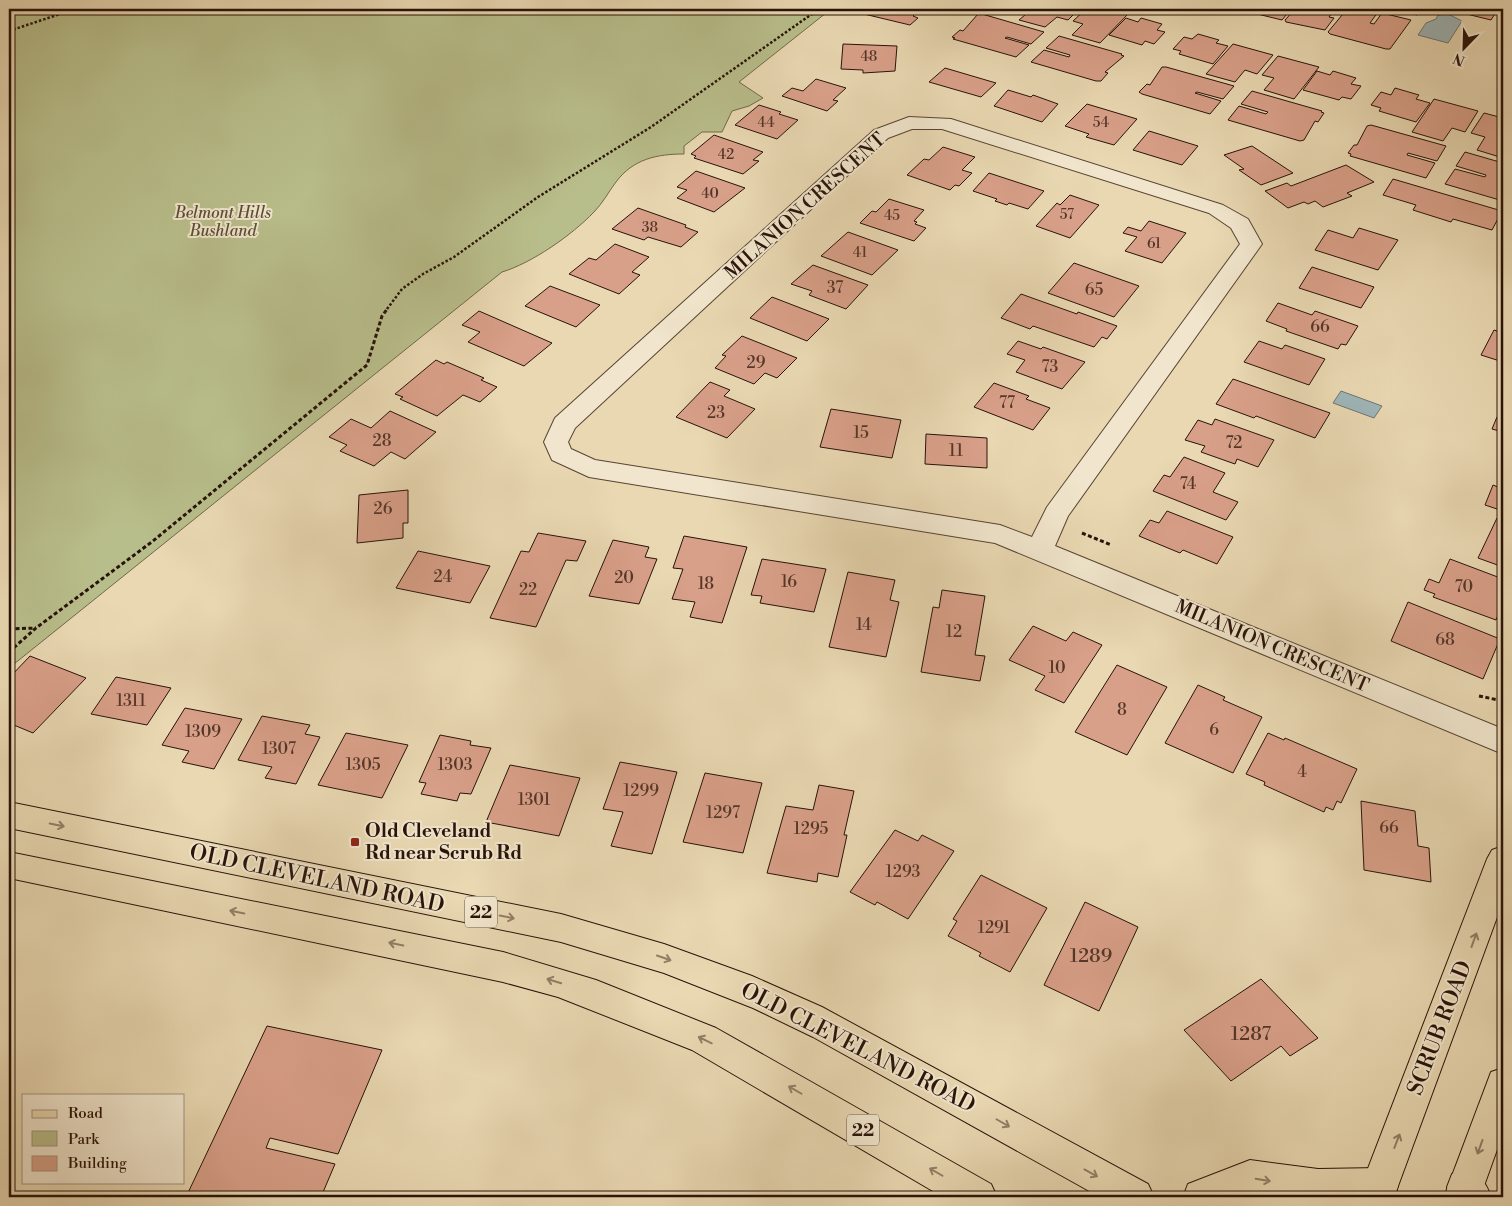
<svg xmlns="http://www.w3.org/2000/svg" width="1512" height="1206" font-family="'Libre Bodoni',serif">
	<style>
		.green { fill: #b8be8b; stroke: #70684a }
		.water { fill: #9eb6b9; stroke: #6f7473 }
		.building { fill: #d9a089; stroke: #281209 }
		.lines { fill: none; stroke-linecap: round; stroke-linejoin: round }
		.minor-casing { stroke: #584433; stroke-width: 2 }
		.major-casing { stroke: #281209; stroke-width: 2 }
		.highway-casing { stroke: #281209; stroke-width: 2 }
		.path-far1 { stroke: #281209; stroke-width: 2.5; stroke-dasharray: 2.5 2; stroke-linecap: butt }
		.path { stroke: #281209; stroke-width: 3; stroke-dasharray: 4 2.5; stroke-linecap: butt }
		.minor { fill: #f1e6cd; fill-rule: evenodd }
		.major { fill: #e9d8b2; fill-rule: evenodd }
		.highway { fill: #e9d8b2; fill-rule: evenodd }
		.oneway { stroke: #927f66 }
		.poi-dot { fill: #8f2418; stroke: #f1e6cd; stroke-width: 2 }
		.labels { text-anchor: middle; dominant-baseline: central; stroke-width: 4; stroke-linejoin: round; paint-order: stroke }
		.far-number-label { font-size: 14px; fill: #543629 }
		.far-park-label { font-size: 16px; font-style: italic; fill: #5a4e36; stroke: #f1e6cd }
		.number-label { font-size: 16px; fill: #543629 }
		.shield { fill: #f1e6cd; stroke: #645244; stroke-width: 1 }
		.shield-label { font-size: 18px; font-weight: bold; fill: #281209 }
		.street-label { font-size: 19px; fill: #281209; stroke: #f1e6cd }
		.poi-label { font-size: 19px; font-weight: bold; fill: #281209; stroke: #f1e6cd; text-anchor: start }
		.near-number-label { font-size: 19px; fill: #543629 }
		.near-street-label { font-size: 22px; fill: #281209; stroke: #f1e6cd }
	</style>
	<rect width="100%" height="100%" fill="#e9d8b2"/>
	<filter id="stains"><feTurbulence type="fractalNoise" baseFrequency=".004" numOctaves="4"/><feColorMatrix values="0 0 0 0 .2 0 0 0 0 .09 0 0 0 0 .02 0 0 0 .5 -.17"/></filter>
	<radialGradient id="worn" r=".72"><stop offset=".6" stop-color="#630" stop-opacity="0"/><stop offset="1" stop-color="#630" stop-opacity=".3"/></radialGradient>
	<path class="green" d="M9,9H831L739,82L763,98L749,106L732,111L722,132H702L684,146V154C657,154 633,159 616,182C609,191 603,203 594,212C572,235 532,263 502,272L9,668Z"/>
	<g class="water">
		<polygon points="1448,14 1462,21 1448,43 1418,35 1426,23 1436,19 1438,15"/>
		<polygon points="1341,391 1382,406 1374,418 1333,403"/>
	</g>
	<g class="building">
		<polygon points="864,9 920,9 913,16 918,18 910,25 864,14 869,10"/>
		<polygon points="1032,9 1079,9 1068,20 1057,17 1045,27 1019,20"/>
		<polygon points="1086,9 1108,9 1128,14 1100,43 1072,35 1083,24 1073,21"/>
		<polygon points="1244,9 1291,9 1282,20 1245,11"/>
		<polygon points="1295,9 1343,9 1338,14 1332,13 1329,17 1334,18 1325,30 1286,22 1285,20"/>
		<polygon points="1347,9 1365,9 1378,12 1370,23 1374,24 1382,13 1411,20 1390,49 1386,49 1330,34 1328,32"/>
		<polygon points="1392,9 1421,9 1417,15"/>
		<polygon points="1446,9 1498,9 1491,20"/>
		<polygon points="978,14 982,14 1044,32 1031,44 1007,37 1005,38 1029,45 1016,57 953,39 955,38 952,37 960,30 963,31"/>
		<polygon points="1126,18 1138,22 1141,18 1162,24 1157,30 1165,32 1154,44 1145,41 1142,45 1109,35"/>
		<polygon points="1198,34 1219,40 1216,43 1228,46 1213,64 1179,54 1181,51 1173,49 1184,37 1192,39"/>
		<polygon points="1059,36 1122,54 1121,55 1124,56 1105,72 1108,73 1101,81 1096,81 1031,62 1044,50 1069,57 1070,55 1046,48"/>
		<polygon points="843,44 897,46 895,71 863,73 863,70 841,69"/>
		<polygon points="1233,44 1273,55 1257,74 1245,70 1235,82 1206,74"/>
		<polygon points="1278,56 1319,67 1294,99 1264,90 1274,78 1262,75"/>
		<polygon points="1162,67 1166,67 1234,86 1223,99 1197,92 1195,93 1221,101 1210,114 1142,94 1139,92 1147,84 1150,85"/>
		<polygon points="945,68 996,83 981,97 929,82"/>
		<polygon points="1317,71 1330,75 1333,71 1356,78 1351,84 1361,86 1351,99 1342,97 1339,100 1303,90"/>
		<polygon points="816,79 846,88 833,100 838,101 827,111 782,96 792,88 803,91"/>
		<polygon points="1395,88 1419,95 1416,99 1430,103 1416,122 1379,111 1381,108 1371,105 1381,92 1391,95"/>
		<polygon points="1008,90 1031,97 1033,95 1058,104 1042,122 994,106"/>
		<polygon points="1252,91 1322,111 1321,112 1324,113 1318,122 1315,121 1304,140 1300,141 1228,120 1239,106 1266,114 1268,112 1241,104"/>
		<polygon points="1434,99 1478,111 1465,132 1452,128 1443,141 1412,132"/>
		<polygon points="1087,104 1137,119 1114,145 1086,137 1089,134 1065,126"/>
		<polygon points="759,105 781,112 779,114 798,120 777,139 735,125"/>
		<polygon points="1484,113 1503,118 1503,158 1477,150 1485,137 1471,133"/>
		<polygon points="1371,125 1446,146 1437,161 1408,153 1407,155 1435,163 1426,178 1350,156 1351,154 1348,153 1354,145 1357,145 1367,126"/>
		<polygon points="1149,131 1198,146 1182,165 1133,150"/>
		<polygon points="714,135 763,152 753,160 759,161 743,174 694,158 696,156 691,154"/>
		<polygon points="1252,146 1293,173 1261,185 1239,170 1244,169 1224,155"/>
		<polygon points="943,147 975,157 962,170 972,173 959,186 955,185 950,190 907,175 924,159 929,160"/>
		<polygon points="1465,152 1503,163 1503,201 1445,184 1455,169 1485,177 1486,175 1456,166"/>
		<polygon points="1346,165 1374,182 1347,193 1352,196 1323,207 1315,201 1308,204 1304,202 1288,208 1265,191 1287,183 1291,186"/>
		<polygon points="696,171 745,188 714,212 677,198 687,190 677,187"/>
		<polygon points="989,173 1044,191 1028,209 1009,203 1007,205 995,201 997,199 973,191"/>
		<polygon points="1393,179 1502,211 1492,230 1453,219 1451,222 1413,210 1416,205 1383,195"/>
		<polygon points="1070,195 1099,205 1070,238 1036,226 1057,203 1060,205"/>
		<polygon points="889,199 924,210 914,221 917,222 915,224 926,228 914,241 860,223 872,211 876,212"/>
		<polygon points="638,208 686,225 685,227 698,232 681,247 648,237 644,240 612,229"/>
		<polygon points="1149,221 1186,233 1162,263 1125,251 1137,237 1123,233 1128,227 1141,231"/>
		<polygon points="1359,228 1398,240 1378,270 1315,250 1328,230 1353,238"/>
		<polygon points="848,232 898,250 872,275 821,256"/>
		<polygon points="615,244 649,257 632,272 640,275 619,294 569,274 589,258 596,260"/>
		<polygon points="1074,263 1139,286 1114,317 1048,293"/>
		<polygon points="813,265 868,285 846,309 809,295 812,291 791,284"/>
		<polygon points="1312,267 1374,287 1361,308 1299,288"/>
		<polygon points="550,286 600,305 576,327 525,306"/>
		<polygon points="1021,294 1077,314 1078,312 1117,326 1107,339 1102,337 1094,347 1033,326 1030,329 1001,318"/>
		<polygon points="772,297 829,319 807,341 750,318"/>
		<polygon points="1278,303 1312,315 1315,311 1358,326 1346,345 1341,344 1338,349 1286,331 1287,329 1266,321"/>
		<polygon points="479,311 552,343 524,366 468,342 480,332 462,325"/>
		<polygon points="1494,330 1503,333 1503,362 1481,355"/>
		<polygon points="742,336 797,358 777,378 765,373 754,384 715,368 726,356 722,355"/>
		<polygon points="1018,341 1041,349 1043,347 1085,362 1062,389 1016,372 1025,360 1007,354"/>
		<polygon points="1259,341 1282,349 1285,345 1325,359 1309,385 1244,362"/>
		<polygon points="436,360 444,364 447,362 484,378 481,380 497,387 480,402 463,395 437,416 400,399 403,397 395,394"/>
		<polygon points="1233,379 1330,413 1315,438 1256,416 1254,418 1216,404"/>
		<polygon points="710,382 730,390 724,396 755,409 727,438 676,417"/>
		<polygon points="994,383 1029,396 1026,399 1050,408 1033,430 974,407"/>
		<polygon points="831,409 901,420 892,458 820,447"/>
		<polygon points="390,411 436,432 405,459 391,452 374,466 340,451 347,445 329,437 351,419 371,428"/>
		<polygon points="1497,417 1503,419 1503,432 1492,429"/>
		<polygon points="1215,419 1274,440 1258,467 1237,459 1235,464 1201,452 1205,446 1185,440 1198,420 1212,425"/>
		<polygon points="926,434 987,438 987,468 925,464"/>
		<polygon points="1184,457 1225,473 1213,492 1238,502 1226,520 1153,491 1164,475 1170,477"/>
		<polygon points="1493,485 1503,489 1503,511 1485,505"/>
		<polygon points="408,490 408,523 403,523 403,538 357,543 359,495"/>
		<polygon points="1167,511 1233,537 1217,564 1183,550 1180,553 1139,536 1150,520 1159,523"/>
		<polygon points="1497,518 1503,521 1503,567 1478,558"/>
		<polygon points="538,533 586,541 577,561 566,560 536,627 490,618 521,551 529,552"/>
		<polygon points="684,536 747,547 722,623 690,617 695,602 672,599 683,569 673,568"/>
		<polygon points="613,540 649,547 645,557 657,559 639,604 589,596"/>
		<polygon points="418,551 490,566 470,603 396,588"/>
		<polygon points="762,559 826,569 814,612 760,603 762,596 751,595"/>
		<polygon points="1450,559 1503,579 1503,603 1496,620 1433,597 1435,594 1424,590 1429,579 1439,583"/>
		<polygon points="848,572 895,580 890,600 899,602 886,657 829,647"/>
		<polygon points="942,590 985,596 975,655 985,656 980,681 921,672 933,607 939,608"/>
		<polygon points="1408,602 1500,639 1483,679 1391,641"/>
		<polygon points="1033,626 1066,641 1073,632 1102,645 1064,703 1035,690 1045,676 1009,660"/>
		<polygon points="30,656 86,678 33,733 9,723 9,678"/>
		<polygon points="1117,665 1167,687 1127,755 1075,732"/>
		<polygon points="116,677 171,688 147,725 91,714"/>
		<polygon points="1198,685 1225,697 1223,700 1262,717 1233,773 1165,743"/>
		<polygon points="185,708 242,719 214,769 182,762 189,751 162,745"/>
		<polygon points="262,716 310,725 305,734 320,737 296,784 265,778 272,767 238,760"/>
		<polygon points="346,733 408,745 382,798 318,785"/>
		<polygon points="1268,733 1284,740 1285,738 1357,769 1341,803 1337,801 1333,810 1326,807 1324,812 1264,785 1265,782 1246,774"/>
		<polygon points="440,735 471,741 470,745 491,748 471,794 460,793 457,801 421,794 426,783 419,782"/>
		<polygon points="620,762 677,772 652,854 611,846 623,812 603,809"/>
		<polygon points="510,765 580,778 559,836 486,822"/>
		<polygon points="705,773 762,783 743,853 683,842"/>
		<polygon points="819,785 854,791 844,835 847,835 838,877 818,873 817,882 767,873 786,806 813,810"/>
		<polygon points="1361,801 1415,811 1418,846 1429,848 1431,882 1364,870"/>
		<polygon points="895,830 918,841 922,835 954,851 908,919 877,902 875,905 850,892"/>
		<polygon points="981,875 1047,908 1010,972 979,956 981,953 948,936 957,921 953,919"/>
		<polygon points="1085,902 1138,927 1099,1011 1044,985"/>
		<polygon points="1261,979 1318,1038 1290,1056 1281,1046 1231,1081 1184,1030"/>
		<polygon points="267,1026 382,1050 338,1154 270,1138 266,1148 335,1164 321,1197 186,1197"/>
	</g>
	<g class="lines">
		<defs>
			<path id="minor" d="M909,117L951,119L1223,205L1248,219L1262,244L1068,516L1055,546L1503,729V754L995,543L589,477L552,460L544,442L555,418L874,130ZM912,129H942L1209,213L1231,228L1240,244L1047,507L1032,537L1000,525L595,460L571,449L568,442L575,428L888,138Z"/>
			<g id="major">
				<polygon points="1503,846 1503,901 1394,1197 1357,1197 1487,859 1492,850"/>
				<polygon points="1503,1068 1503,1133 1480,1197 1444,1197 1491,1072"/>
			</g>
			<g id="highway">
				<polygon points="9,802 561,914 664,944 752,976 822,1007 1148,1184 1154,1197 1100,1197 813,1037 753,1008 664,973 561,942 9,828"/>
				<polygon points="9,852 503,952 596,980 716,1028 991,1184 997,1197 943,1197 692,1050 558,997 503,982 9,878"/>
				<polygon points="1250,1160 1318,1169 1380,1168 1393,1173 1398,1186 1394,1197 1183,1197 1188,1184"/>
				<path d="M1465,1169C1480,1175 1486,1182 1491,1197H1451L1447,1187L1452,1174Z"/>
			</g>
		</defs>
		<use href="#minor" class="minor-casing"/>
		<use href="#major" class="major-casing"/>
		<use href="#highway" class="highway-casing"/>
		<g class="path-far1">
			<polyline points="9,31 69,11 171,9"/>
			<polyline points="387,309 402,289 423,274 454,257 538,197 651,127 819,9"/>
		</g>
		<g class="path">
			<polyline points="1082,533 1111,545"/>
			<polyline points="9,629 36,628"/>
			<polyline points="9,652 36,628 153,541 367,365 382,316 388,308"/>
			<polyline points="1479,696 1503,701"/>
		</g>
		<use href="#minor" class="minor"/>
		<use href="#major" class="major"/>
		<use href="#highway" class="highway"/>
	</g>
	<defs><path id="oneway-shaft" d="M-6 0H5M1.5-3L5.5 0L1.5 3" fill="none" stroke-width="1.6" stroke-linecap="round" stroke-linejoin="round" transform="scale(1.25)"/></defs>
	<g class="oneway">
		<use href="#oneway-shaft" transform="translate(57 825) rotate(12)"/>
		<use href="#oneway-shaft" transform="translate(237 912) rotate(-168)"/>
		<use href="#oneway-shaft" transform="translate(507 917) rotate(11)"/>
		<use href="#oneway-shaft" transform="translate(1474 940) rotate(-70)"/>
		<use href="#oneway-shaft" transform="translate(396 944) rotate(-168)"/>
		<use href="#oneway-shaft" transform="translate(664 958) rotate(19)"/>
		<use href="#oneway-shaft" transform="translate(554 981) rotate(-163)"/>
		<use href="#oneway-shaft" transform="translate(705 1040) rotate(-154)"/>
		<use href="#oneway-shaft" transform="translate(795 1090) rotate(-150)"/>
		<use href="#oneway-shaft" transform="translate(1003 1123) rotate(30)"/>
		<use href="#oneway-shaft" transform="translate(1397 1141) rotate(-69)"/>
		<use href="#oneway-shaft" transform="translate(1480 1147) rotate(110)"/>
		<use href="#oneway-shaft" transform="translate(936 1172) rotate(-150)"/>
		<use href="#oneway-shaft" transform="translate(1091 1173) rotate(29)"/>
		<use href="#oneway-shaft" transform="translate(1263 1180) rotate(10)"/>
	</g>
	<rect class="poi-dot" x="350" y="837" width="10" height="10" rx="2.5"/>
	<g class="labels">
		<g class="far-number-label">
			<text x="869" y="57">48</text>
			<text x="766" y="123">44</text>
			<text x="1101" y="123">54</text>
			<text x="726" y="155">42</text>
			<text x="710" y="194">40</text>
			<text x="1067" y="215">57</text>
			<text x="892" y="216">45</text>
			<text x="650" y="228">38</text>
			<text x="1154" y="244">61</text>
			<text x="860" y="253">41</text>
		</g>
		<g class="far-park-label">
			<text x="223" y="213">Belmont Hills<tspan x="223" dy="18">Bushland</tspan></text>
		</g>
		<g class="number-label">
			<text x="835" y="288">37</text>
			<text x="1094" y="290">65</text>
			<text x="1320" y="327">66</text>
			<text x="756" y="363">29</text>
			<text x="1050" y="367">73</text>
			<text x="1007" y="403">77</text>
			<text x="716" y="413">23</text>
			<text x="861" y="433">15</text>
			<text x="382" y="441">28</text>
			<text x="1234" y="443">72</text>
			<text x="956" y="451">11</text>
			<text x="1188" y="484">74</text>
			<text x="383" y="509">26</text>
			<text x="443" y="577">24</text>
			<text x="624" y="578">20</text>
			<text x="789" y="582">16</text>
			<text x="706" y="584">18</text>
			<text x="1464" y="587">70</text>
			<text x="528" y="590">22</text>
			<text x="864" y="625">14</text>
			<text x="954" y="632">12</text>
			<text x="1445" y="640">68</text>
			<text x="1057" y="668">10</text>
			<text x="131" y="701">1311</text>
			<text x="1122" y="710">8</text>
			<text x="1214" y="730">6</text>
			<text x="203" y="732">1309</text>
			<text x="279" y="749">1307</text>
			<text x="363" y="765">1305</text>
			<text x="455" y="765">1303</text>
			<text x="1302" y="772">4</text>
			<text x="641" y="791">1299</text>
			<text x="534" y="800">1301</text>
			<text x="723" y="813">1297</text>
			<text x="1389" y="828">66</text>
			<text x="811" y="829">1295</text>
			<text x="903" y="872">1293</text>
			<text x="994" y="928">1291</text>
		</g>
		<g class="shield">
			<rect x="465" y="896.5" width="32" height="31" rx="4"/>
			<rect x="847" y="1114.5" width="32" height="31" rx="4"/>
		</g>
		<g class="shield-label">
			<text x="481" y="912">22</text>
			<text x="863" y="1130">22</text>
		</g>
		<g class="street-label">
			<text transform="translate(805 206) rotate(-42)">MILANION CRESCENT</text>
			<text transform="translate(1272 646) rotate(23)">MILANION CRESCENT</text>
		</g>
		<g class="poi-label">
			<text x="365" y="831">Old Cleveland<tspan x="365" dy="22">Rd near Scrub Rd</tspan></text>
		</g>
		<g class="near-number-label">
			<text x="1091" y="956">1289</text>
			<text x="1251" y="1034">1287</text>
		</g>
		<g class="near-street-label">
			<text transform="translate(317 879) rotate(12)">OLD CLEVELAND ROAD</text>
			<text transform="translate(1440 1028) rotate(-69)">SCRUB ROAD</text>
			<text transform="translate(858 1048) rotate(27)">OLD CLEVELAND ROAD</text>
		</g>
	</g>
	<rect width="1512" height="1206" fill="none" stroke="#e9d8b2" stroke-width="30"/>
	<rect x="10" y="10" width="1492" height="1186" fill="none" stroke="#281209" stroke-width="2.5"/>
	<rect x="15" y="15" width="1482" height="1176" fill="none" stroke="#281209"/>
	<rect x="22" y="1094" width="162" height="90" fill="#f1e6cd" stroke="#a1917f"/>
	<rect x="32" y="1110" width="25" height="8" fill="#e9d8b2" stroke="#a1917f"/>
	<text x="68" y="1118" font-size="15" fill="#281209">Road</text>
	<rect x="32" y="1131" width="25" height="15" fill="#b8be8b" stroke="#a1917f"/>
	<text x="68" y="1144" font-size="15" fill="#281209">Park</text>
	<rect x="32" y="1156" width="25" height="15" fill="#d9a089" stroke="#a1917f"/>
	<text x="68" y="1168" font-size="15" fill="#281209">Building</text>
	<g transform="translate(1464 48) rotate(203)" stroke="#f1e6cd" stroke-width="4" paint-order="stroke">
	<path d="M0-4L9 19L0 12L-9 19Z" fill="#281209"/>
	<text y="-8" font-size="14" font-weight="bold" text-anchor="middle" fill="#281209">N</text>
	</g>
	<rect width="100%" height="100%" filter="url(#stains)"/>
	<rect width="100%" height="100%" fill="url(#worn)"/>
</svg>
